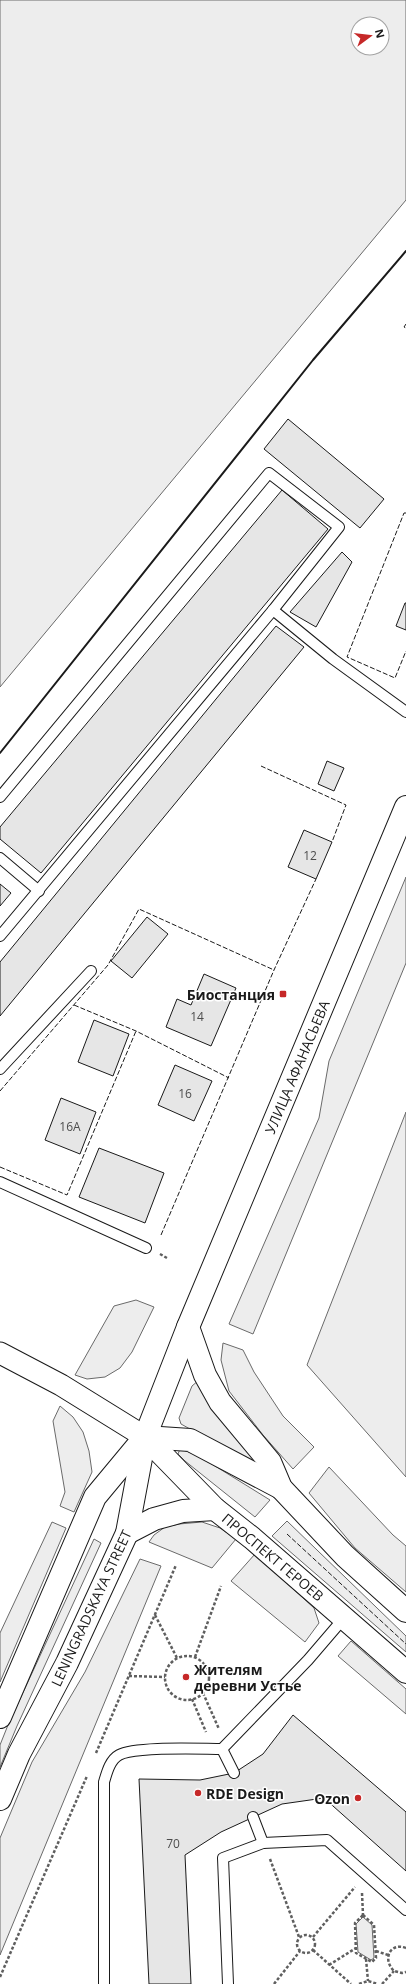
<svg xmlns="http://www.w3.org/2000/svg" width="406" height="1984" font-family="'Open Sans',sans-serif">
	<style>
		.built { fill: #ededed; stroke: #6a6a6a; fill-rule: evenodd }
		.building { fill: #e6e6e6; stroke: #1a1a1a }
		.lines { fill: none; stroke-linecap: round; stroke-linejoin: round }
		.lane-casing { stroke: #1a1a1a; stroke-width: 12 }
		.street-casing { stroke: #1a1a1a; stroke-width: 23 }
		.secondary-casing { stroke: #1a1a1a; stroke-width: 24 }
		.path { stroke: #5f5f5f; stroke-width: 2.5; stroke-dasharray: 3 2; stroke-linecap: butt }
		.lane { stroke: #fff; stroke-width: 10 }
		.street { stroke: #fff; stroke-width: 21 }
		.secondary { stroke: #fff; stroke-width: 22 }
		.fence { stroke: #1a1a1a; stroke-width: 1; stroke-dasharray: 5 2; stroke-linecap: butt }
		.wall { stroke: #1a1a1a; stroke-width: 2 }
		.poi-dot { fill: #c62828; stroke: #fff; stroke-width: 1.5 }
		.labels { text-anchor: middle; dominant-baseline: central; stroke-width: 3; stroke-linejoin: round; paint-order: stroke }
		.number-label { font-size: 12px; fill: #4d4d4d }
		.poi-label { font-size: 14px; font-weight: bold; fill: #1a1a1a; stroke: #fff; text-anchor: end }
		.street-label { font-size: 14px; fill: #1a1a1a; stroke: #fff }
	</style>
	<rect width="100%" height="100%" fill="#fff"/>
	<g class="built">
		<path d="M0,0H406V200L0,687ZM358,24H382V48H358Z"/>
		<polygon points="406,877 406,963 253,1334 229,1324 319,1118 329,1061"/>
		<polygon points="406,1112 406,1477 307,1365"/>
		<polygon points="136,1300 154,1307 132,1352 120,1368 105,1377 87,1379 75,1375 114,1306"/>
		<polygon points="223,1343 243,1350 254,1372 283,1416 314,1447 293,1469 263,1435 229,1391 221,1360"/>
		<polygon points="199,1380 271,1474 181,1424 179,1418 192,1386"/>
		<polygon points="60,1406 73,1417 83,1432 89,1451 92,1472 74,1512 60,1506 65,1492 53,1421"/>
		<polygon points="180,1449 192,1453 207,1461 270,1500 255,1517 185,1461 178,1454"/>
		<polygon points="329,1467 393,1535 406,1546 406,1592 355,1548 309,1493"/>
		<polygon points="287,1521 406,1636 406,1652 272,1536"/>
		<polygon points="52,1522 66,1528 0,1682 0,1633"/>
		<polygon points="202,1522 220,1528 236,1539 212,1568 149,1542 154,1535 165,1527 179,1524"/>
		<polygon points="94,1539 101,1543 17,1726 0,1767 0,1745 8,1725"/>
		<polygon points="255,1554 314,1608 319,1623 305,1642 231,1581"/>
		<polygon points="140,1559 161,1566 0,1955 0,1838 32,1762 85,1672"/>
		<polygon points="351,1641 406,1689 406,1714 338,1656"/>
		<polygon points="363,1917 372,1925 374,1958 371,1960 358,1952 356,1924"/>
	</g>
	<g class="building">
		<polygon points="288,419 384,499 360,528 264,449"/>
		<polygon points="282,490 328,529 41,873 0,839 0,827"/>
		<polygon points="342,552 352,562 316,627 290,612"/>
		<polygon points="405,603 406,603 406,630 396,626"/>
		<polygon points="276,626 304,647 0,1016 0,962"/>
		<polygon points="327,761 344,768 334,791 318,784"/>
		<polygon points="304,830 332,842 316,879 288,867"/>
		<polygon points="0,884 11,893 0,906"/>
		<polygon points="147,917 168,934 132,978 111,961"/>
		<polygon points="204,974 236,988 211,1046 166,1027 177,999 191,1005"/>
		<polygon points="94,1020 129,1034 113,1076 78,1062"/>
		<polygon points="175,1065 212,1081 194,1121 158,1105"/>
		<polygon points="61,1098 96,1112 80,1154 45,1140"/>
		<polygon points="99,1148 164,1173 145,1223 79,1197"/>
		<polygon points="293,1715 406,1812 406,1871 324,1798 282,1804 221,1832 185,1855 191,1984 149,1984 139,1779 200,1780 234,1773 263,1754"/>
	</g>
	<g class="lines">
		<defs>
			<g id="lane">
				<polyline points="273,610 333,659 406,712"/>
				<polyline points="0,797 269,473 339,527 273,610 0,936"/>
				<polyline points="0,858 39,891"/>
				<polyline points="0,1069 91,971"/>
				<polyline points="0,1182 146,1248"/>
				<polyline points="222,1749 234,1773"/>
				<polyline points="253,1817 263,1843"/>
				<path d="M104,1984V1782C107,1772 110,1760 119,1755C135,1746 200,1749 222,1749L308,1660L344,1618"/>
				<polyline points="228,1984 223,1858 263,1843 327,1840 406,1910"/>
			</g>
			<polyline id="street" points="0,1353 61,1385 145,1437"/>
			<g id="secondary">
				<polyline points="188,1327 205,1375 220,1402 270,1462 281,1488 345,1556 406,1611"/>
				<polyline points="145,1437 215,1509 252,1538 406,1672"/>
				<polyline points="145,1437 190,1440 281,1488"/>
				<polyline points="127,1533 154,1519 183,1511 215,1509"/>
				<polyline points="0,1717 95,1497 144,1438"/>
				<polyline points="0,1799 19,1754 67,1663 127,1533 145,1437 188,1327 406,807"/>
			</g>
		</defs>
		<use href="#lane" class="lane-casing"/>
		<use href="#street" class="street-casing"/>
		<use href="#secondary" class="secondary-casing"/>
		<g class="path">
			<polyline points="160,1254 167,1258"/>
			<polyline points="155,1615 177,1658"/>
			<circle cx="187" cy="1678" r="22"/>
			<polyline points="195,1657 221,1586"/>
			<polyline points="129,1676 165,1677"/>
			<polyline points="203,1693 219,1729"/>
			<polyline points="192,1699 206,1732"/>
			<polyline points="96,1753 176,1565"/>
			<polyline points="270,1859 299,1937"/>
			<polyline points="362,1893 363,1915"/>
			<polygon points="363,1915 374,1925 376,1958 372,1962 356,1953 355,1923"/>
			<circle cx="306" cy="1944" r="9"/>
			<polyline points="313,1937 355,1887"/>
			<path d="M406,1948C390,1942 382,1959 394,1971L402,1973L406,1972"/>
			<polyline points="313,1950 351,1984"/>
			<polyline points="376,1951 388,1955"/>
			<polyline points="366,1959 368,1981"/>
			<polyline points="329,1965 356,1948"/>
			<polyline points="0,1977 87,1776"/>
			<polyline points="274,1984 300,1951"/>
			<polyline points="359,1984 368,1981 378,1984"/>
			<polyline points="382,1984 394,1971"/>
		</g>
		<use href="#lane" class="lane"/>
		<use href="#street" class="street"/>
		<use href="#secondary" class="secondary"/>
		<g class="fence">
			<polyline points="406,324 404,327 406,328"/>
			<polyline points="406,513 404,513 347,657 395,678 406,651"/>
			<polyline points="261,766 346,805 332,842"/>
			<polyline points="74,1005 136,1031 229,1078"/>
			<polyline points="0,1091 108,965 139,909 274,970"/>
			<polyline points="0,1167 67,1195 136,1031"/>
			<polyline points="161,1235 274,970 316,879"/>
			<polyline points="287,1534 406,1644"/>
		</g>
		<polyline class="wall" points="0,753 313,360 406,251"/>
	</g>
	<g class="poi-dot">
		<rect x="279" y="990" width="8" height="8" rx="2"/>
		<circle cx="186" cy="1677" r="4"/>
		<circle cx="198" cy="1793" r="4"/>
		<circle cx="358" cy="1798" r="4"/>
	</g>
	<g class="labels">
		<g class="number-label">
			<text x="310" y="855">12</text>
			<text x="197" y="1016">14</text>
			<text x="185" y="1093">16</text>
			<text x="70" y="1126">16А</text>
			<text x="173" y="1843">70</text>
		</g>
		<g class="poi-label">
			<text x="275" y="994">Биостанция</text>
			<text x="194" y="1669" text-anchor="start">Жителям<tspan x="194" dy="16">деревни Устье</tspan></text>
			<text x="206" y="1793" text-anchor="start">RDE Design</text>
			<text x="350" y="1798">Ozon</text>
		</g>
		<g class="street-label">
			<text transform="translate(297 1067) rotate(-67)">УЛИЦА АФАНАСЬЕВА</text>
			<text transform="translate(273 1557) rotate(40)">ПРОСПЕКТ ГЕРОЕВ</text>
			<text transform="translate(91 1608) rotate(-65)">LENINGRADSKAYA STREET</text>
		</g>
	</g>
	<g transform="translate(370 36) rotate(75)"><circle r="19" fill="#ffffff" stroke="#a3a3a3"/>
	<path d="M0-3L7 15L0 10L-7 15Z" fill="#c62828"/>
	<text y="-6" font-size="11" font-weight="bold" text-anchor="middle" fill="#1a1a1a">N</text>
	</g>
</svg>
